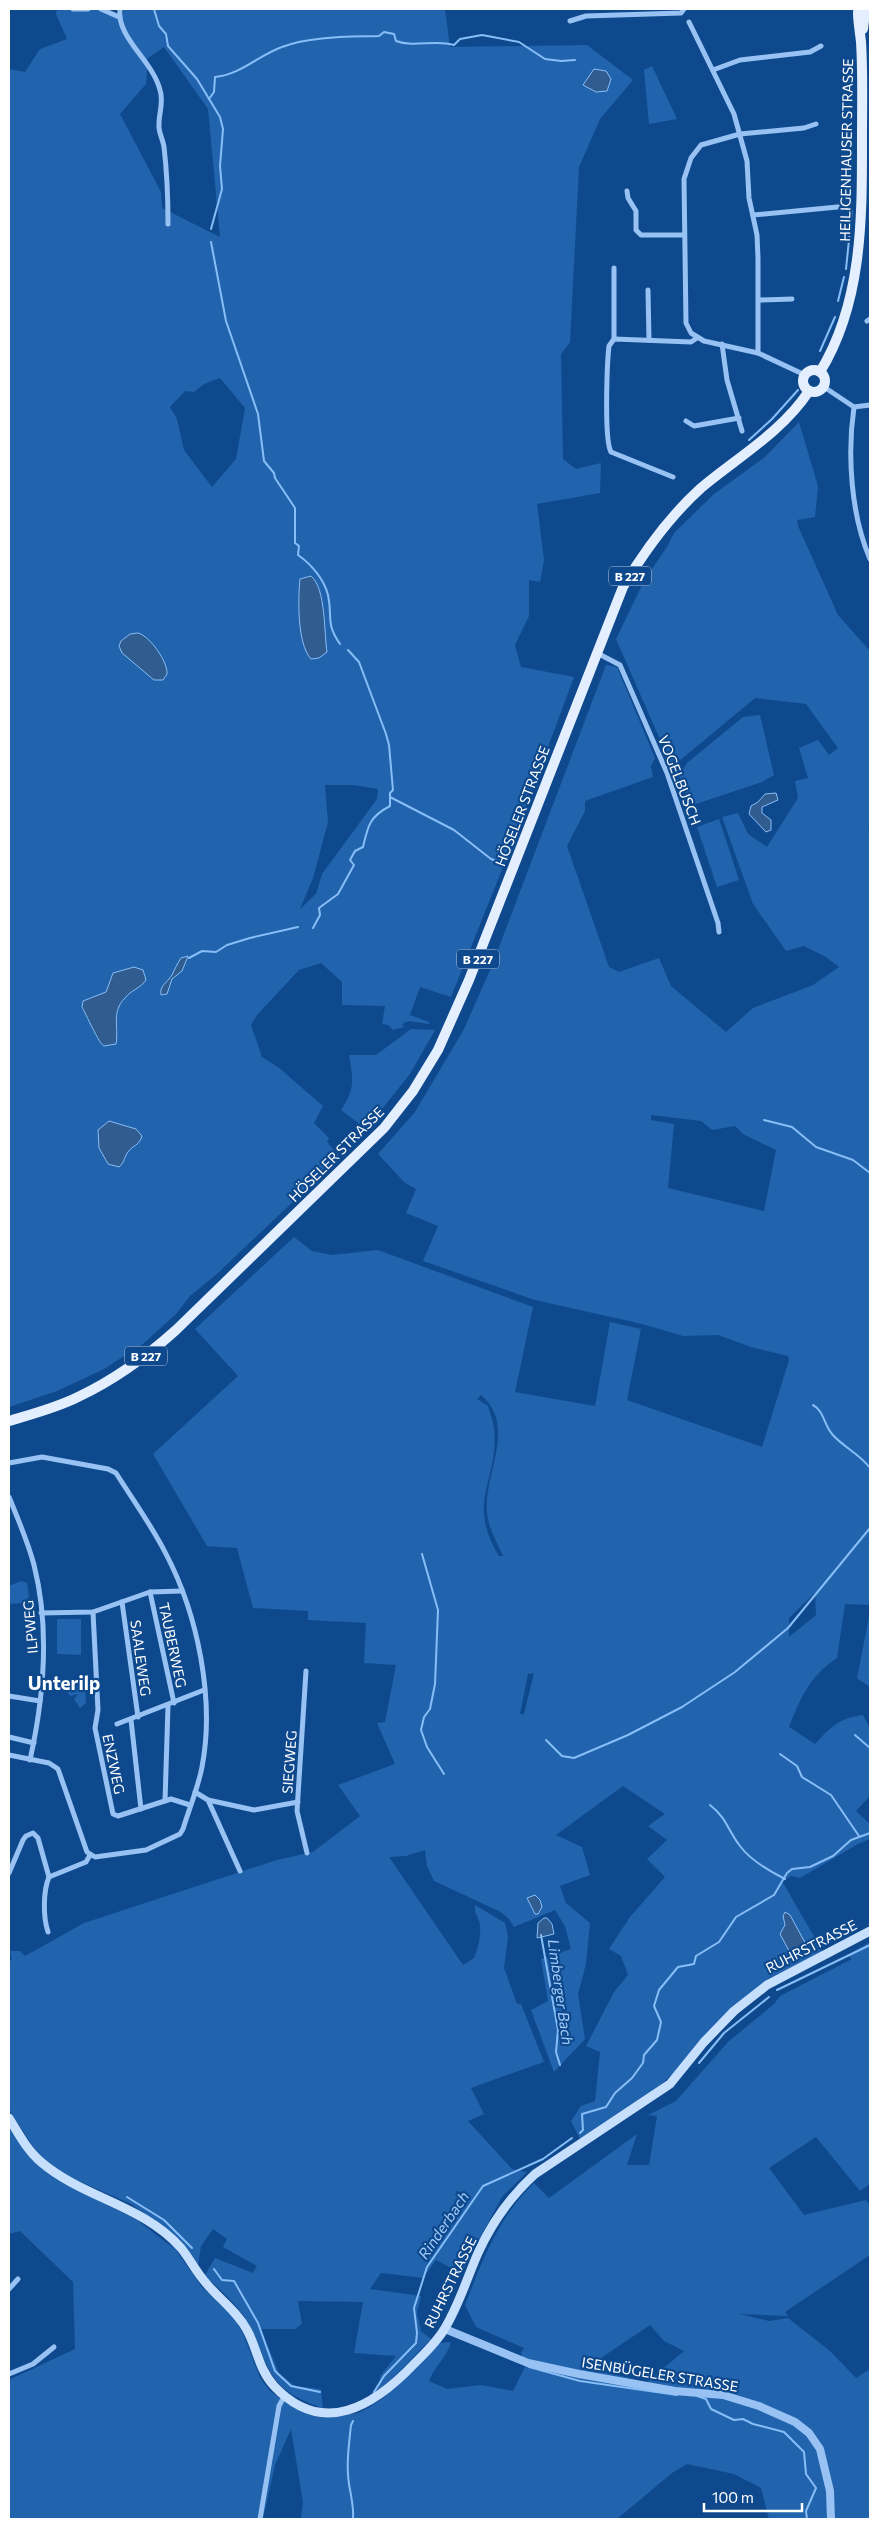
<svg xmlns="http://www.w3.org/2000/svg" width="879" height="2528" font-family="Commissioner,sans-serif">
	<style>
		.green { fill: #2163ad; fill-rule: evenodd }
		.water { fill: #315c8f; stroke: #88bef7 }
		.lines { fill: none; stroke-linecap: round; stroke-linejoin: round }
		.stream { stroke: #88bef7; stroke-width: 2 }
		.minor { stroke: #97c2f3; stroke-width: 5 }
		.tertiary { stroke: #97c2f3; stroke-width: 8 }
		.secondary { stroke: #c6dffd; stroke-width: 9 }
		.primary { stroke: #e3eeff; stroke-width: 10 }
		.labels { text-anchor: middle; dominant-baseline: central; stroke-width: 4.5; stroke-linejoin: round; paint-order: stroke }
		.shield { fill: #0f498d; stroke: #b7c8dd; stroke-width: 1 }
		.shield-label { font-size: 12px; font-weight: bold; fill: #fff }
		.street-label { font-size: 14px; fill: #fff; stroke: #0f498d }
		.water-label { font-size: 15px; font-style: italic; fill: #a3ccfa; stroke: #0f498d }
		.district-label { font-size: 19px; font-weight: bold; fill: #fff; stroke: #0f498d }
	</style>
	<rect width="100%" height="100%" fill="#0f498d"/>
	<g class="green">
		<path d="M57,9H105L122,16L124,9H445L450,47L587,45L633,80L600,119L579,167L570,342L561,354L563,459L576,469L601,463L600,493L537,504L544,560L540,582L529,580V616L515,645L521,667L574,677L507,857L451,997L420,987L410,1015L429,1022V1024L409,1021L402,1024L404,1027L393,1030L388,1025L382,1024L385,1006L342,1005V982L321,963L299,970L257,1015L251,1025L262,1057L278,1067L323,1106L314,1123L329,1138L327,1142L340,1157L218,1273L190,1296L176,1314L143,1344L104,1369L57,1391L9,1407V69L25,72L40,49L67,39L56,14ZM164,47L208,109L220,237L162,208L161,192L120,114L146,84L148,58ZM220,378L245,408L236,459L212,487L184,450L177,419L170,407L185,391L194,392L204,384ZM325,785H353L378,789L377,799L322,874L316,894L300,909L313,878L328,822Z"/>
		<polygon points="652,66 677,119 649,124 644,70"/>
		<path d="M799,422L818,486L815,517L797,520L798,526L838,615L870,651V828L868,829L870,833V1605L845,1604L837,1658C809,1677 801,1697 789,1727L815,1744C831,1727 839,1718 863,1715L870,1728V1796L856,1811L870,1824V1839L858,1844L800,1878L791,1876L782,1881L823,1952L769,1978L739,2002L702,2037L677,2070L655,2090L580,2139L571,2121L581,2106L595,2101L600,2052L586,2046L614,1992L628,1975L621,1956L609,1949L630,1917L665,1877L647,1859L667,1840L648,1826L665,1814L623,1786L556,1835L582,1847L590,1875L560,1886L566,1903L590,1923L586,1964L578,1994L585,2039L554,2072L531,2010L548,2001L541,1959L571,1949L565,1926L555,1910L514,1927L509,1919L501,1912L434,1881L427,1866L425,1850L406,1856L389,1857L463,1965L474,1958C478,1948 481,1937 480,1925C479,1917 474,1914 475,1905L505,1923L508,1936L504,1968L517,2004H521L544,2062L471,2088L484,2114L468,2121L512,2169L527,2172L502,2197L461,2273L436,2260L423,2278L381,2273L370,2289L421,2296L417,2313L421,2331L431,2339L395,2376L367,2399L378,2385L381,2375L396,2356L354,2353L363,2302L298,2301L302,2324L295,2329H261L279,2373L295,2386L321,2389L323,2408C261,2387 272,2365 244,2317C237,2304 216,2287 205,2275L215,2258L253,2273L257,2266L223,2247L227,2239L213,2229L201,2246L198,2266L168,2231L131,2204L63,2174L38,2154L9,2110V1962L12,1959L10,1951H20L25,1956L84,1923L277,1860L313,1852L360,1816L338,1785L395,1764L377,1723L385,1722L396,1665L364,1663L366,1623L308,1620V1611L253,1608L237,1548L207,1546L153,1454L238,1376L195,1329L294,1237L312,1251L332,1255L378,1250L533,1307L515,1392L595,1406L610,1322L641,1329L627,1400L762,1447L789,1360L788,1356L751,1347L718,1335L683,1336L642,1324L535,1300L423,1261L438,1226L406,1213L416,1189L405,1183L378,1154L415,1112L464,1029L491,968L606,665L617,667L655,758L651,766L653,777L585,801V811L567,846L609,967L619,972L659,958L671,986L726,1032L753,1008L813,985L839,967L826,957L804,946L786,951L753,904L722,817L738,813L748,834L767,847L798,798L795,781L808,778L799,748L818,740L829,755L838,748L806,704L755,698L672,767L616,639L645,579L667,547L674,533L714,494L765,457ZM651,1115L701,1121L712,1130L735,1126L743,1134L776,1150L764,1211L668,1188L674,1124L651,1120ZM481,1395C518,1427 483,1474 487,1513C489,1530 497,1542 503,1556H499C465,1500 500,1480 494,1428C493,1421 490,1413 488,1406L477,1399ZM815,1593L816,1615L789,1637V1618ZM534,1673L524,1714H520L528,1674Z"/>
		<polygon points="760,715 774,775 762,782 690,806 679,776 687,763 743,717"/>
		<polygon points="719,819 739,880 717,887 697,827"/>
		<path d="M411,1029L435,1030L410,1074L366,1129L341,1110C356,1088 353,1079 349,1055H376Z"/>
		<polygon points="21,1581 27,1583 29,1597 23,1603 9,1604 9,1586"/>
		<polygon points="870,1612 870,1687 857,1678"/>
		<polygon points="57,1619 81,1619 81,1655 57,1654"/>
		<polygon points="75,1678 85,1682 86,1703 80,1708 74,1699 78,1694 70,1696 64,1687 66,1682"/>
		<path d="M870,1942V2184L860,2191L816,2137L769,2168L804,2215L866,2200L870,2205V2255L785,2312L788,2316L739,2314L769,2321L788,2318L830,2351L856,2378L870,2369V2519H769L761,2488L734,2474L687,2464L672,2473L617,2519H301L303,2502L291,2429L275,2465L263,2519H9V2380L75,2349L73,2282L20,2231L9,2234V2124L42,2168L68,2185L137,2220L176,2250L201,2286L234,2318L243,2333L260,2378L270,2391L288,2403L340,2416L358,2413L370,2407L383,2398L439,2343L451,2342C447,2357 434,2367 429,2381L447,2389L481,2385L513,2391L525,2367L521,2353L524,2348L476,2327L465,2305C482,2261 499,2216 534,2183L549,2198L637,2134L627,2165H649L657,2116L648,2115L676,2101L728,2042L774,2004L780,1996L852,1959L847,1955ZM650,2325L664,2341L684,2351L647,2382L586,2368Z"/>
	</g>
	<g class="water">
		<polygon points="594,69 606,71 611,79 607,91 596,92 583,85"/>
		<path d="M311,576C326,588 324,634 327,652L319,658L311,659C297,644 298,598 300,579Z"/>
		<path d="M138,633C150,636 168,662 167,674L163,680H154L122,653L119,646L121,641L130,634Z"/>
		<polygon points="776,793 778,800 762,807 762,813 771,820 771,830 766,832 749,814 751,806 758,802 765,794"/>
		<path d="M188,956L182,971L172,979L167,994L161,995C159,986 167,983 172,975C175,969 177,964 181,958Z"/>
		<path d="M134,967L143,970L146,980C141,988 131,990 125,998C111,1012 119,1027 116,1044L104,1046C99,1044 86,1014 82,1007L83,1001L106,992L113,973Z"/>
		<path d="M109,1121L136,1129L142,1136C139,1146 133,1145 128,1152C124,1157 125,1162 119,1167L108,1164L99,1148L98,1130Z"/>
		<polygon points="535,1895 540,1900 542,1907 538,1914 535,1914 527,1898"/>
		<polygon points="785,1912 790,1915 808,1948 802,1956 793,1958 780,1934 785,1925 783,1916"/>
		<polygon points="544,1918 547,1918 552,1924 554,1934 537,1938 538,1923"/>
	</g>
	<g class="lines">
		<g class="stream">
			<polyline points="154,9 159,26 166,34 168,46 197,79 220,117 223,129 220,166 222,189 211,229"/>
			<path d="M209,99L214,92L215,77C240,75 259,55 282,47C310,36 349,37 379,36L384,32L394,34L396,41C415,48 435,39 454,45L460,39L482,35L519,42L545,59L561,61L575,60"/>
			<path d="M211,242L226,321L258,414L264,461L274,473L275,478L295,508V543L299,546L298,555C311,564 324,579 328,595C333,618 325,622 340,644"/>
			<polyline points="846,269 852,211"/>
			<polyline points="838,301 844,277"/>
			<polyline points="820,351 835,317"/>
			<polyline points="749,440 772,419 798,390"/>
			<polyline points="390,797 454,830 491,859 499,862"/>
			<path d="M313,928L320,915L319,908L338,894L354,865L350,860L355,851L363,847C368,826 369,817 390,806V793L393,790L389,745L386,734L359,662L348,650"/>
			<polyline points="189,958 202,951 216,952 227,945 250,938 298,927"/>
			<polyline points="764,1120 792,1127 816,1147 853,1160 870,1173"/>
			<path d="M813,1405C824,1411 824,1425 832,1434C843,1447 860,1454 870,1468"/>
			<polyline points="422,1554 438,1610 435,1684 430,1709 424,1717 421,1730 427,1747 444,1774"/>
			<polyline points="855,1735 870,1748"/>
			<polyline points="546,1740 562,1756 574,1758 628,1735 682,1707 735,1672 788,1628 870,1528"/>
			<polyline points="780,1754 797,1766 802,1777 831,1795 859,1836"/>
			<path d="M710,1805C727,1818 728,1831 740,1846C751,1861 769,1871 785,1879"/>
			<polyline points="541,1935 558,2030 556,2052 560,2065"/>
			<polyline points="777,1990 870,1945"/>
			<polyline points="699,2063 724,2033 769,1997"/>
			<polyline points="580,2133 583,2130 582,2114 606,2107 615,2093 632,2078 643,2063 644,2055 657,2040 661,2022 654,2006 659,1990 678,1967 694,1964 696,1956 719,1942 736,1917 774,1895 787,1873 792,1869 810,1867 833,1856 851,1840 870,1833"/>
			<polyline points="127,2197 164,2220 192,2248"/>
			<polyline points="214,2269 222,2280 234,2281 258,2323 275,2371 291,2386 320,2392"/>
			<polyline points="529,2367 580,2381 677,2395"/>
			<polyline points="374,2392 384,2376 416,2343 417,2333 414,2308 427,2267 483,2186 543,2159 572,2138"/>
			<polyline points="697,2396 706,2399 711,2409 734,2420 743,2419 753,2424 784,2432 804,2452 806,2474 816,2488 806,2511 807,2519"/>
			<path d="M353,2519C354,2507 351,2496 349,2484C346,2464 349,2444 351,2425L353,2421"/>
		</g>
		<g class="minor">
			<polyline points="73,9 88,9"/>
			<polyline points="101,9 119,17"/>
			<path d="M120,9C116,37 153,61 160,90C164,102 159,112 159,124C158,132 163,139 164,147C167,172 168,198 168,224"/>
			<polyline points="570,21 586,16 681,13 684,9"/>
			<polyline points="689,22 734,114 747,161 749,198 757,235 758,258 758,353"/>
			<polyline points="713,70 740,60 810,52 821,46"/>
			<polyline points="627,191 628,198 636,211 636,230 641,235 684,235"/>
			<polyline points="753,215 848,206"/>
			<polyline points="648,290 649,340"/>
			<polyline points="760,300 792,299"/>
			<polyline points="867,321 870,319"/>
			<polyline points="614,339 614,268"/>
			<polyline points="722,344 727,380 742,431"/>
			<polyline points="805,375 758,353 704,341 691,333 686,323 684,179 691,158 701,145 740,134 804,128 816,124"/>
			<polyline points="824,387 854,407 870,405"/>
			<path d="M854,407C847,455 851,515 870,559"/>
			<polyline points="686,421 694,426 739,418"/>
			<path d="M673,477L611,452C604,440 607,364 609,346L614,339L691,342L697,338"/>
			<polyline points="597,653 620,665 667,773 718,923 719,932"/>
			<path d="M9,1463L42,1457L108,1469L116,1473C133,1500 152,1526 166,1554C198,1615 215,1700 202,1767C198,1788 189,1809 183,1829L180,1834L146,1850L95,1857L87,1852L58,1769L49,1763L9,1755"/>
			<path d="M9,1497C18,1519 28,1542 34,1565C50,1628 44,1697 30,1760"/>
			<polyline points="150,1592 174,1703"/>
			<polyline points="122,1602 138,1717"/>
			<polyline points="93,1612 98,1710 95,1728 113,1814 118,1816 171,1799 190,1805"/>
			<polyline points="41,1613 93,1612 150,1592 182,1591"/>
			<polyline points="306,1671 297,1811 307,1853"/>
			<polyline points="9,1696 40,1701"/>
			<polyline points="131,1720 141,1809"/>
			<polyline points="117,1724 204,1690"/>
			<polyline points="9,1737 34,1743"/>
			<polyline points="195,1792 208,1800 254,1810 298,1802"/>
			<polyline points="208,1800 240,1871"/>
			<polyline points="165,1801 168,1706"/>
			<path d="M9,1873L23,1840L26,1836L33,1833L38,1838L49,1877C43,1891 43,1917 48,1932"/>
			<polyline points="49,1877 86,1862 90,1855"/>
			<polyline points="9,2289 18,2279"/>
			<polyline points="9,2374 33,2364 54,2347"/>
			<polyline points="260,2519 279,2406 285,2395"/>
		</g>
		<polyline class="tertiary" points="445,2329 528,2363 579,2374 675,2391 723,2395 759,2406 795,2422 809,2433 820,2449 830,2491 831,2519"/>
		<path class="secondary" d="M9,2118C18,2133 27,2150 41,2162C83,2198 143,2205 181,2248C190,2259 196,2272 206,2283C219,2299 237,2311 247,2330C257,2348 259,2370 274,2386C323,2438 374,2406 414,2364C425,2353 437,2342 445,2328C459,2305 467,2278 478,2253C492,2222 511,2196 535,2174L670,2084L704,2042L734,2011L767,1985L870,1931"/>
		<g class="primary">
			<polyline points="863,29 865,13"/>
			<circle cx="814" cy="381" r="11"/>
			<path d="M820,372C863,302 862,217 862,138C862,106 863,74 861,42C860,32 858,22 858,12"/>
			<path d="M9,1421C32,1414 56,1408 78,1397C114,1380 146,1357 176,1330L384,1128L413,1091L438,1050L469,980L623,587C645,550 669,517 701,488C738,457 782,432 809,391"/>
		</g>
	</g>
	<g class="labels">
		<g class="shield">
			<rect x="609" y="566.5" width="42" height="19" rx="4"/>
			<rect x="457" y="949.5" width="42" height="19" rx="4"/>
			<rect x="125" y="1346.5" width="42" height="19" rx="4"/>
		</g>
		<g class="shield-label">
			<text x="630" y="576">B 227</text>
			<text x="478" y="959">B 227</text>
			<text x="146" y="1356">B 227</text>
		</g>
		<g class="street-label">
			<text transform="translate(846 150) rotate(-89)">HEILIGENHAUSER STRASSE</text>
			<text transform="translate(680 780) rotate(69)">VOGELBUSCH</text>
			<text transform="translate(522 806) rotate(-69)">HÖSELER STRASSE</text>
			<text transform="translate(336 1154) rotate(-45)">HÖSELER STRASSE</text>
			<text transform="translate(30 1627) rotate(-95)">ILPWEG</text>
			<text transform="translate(173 1645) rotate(78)">TAUBERWEG</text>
			<text transform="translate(141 1658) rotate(82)">SAALEWEG</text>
			<text transform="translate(289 1762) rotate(-86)">SIEGWEG</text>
			<text transform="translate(114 1764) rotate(78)">ENZWEG</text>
			<text transform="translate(811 1946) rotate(-27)">RUHRSTRASSE</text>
			<text transform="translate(450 2282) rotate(-64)">RUHRSTRASSE</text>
			<text transform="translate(660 2374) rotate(9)">ISENBÜGELER STRASSE</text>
		</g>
		<g class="water-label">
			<text transform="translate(561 1992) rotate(82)">Limberger Bach</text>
			<text transform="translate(443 2225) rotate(-56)">Rinderbach</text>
		</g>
		<g class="district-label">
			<text x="64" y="1682">Unterilp</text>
		</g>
	</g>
	<rect width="879" height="2528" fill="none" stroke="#ffffff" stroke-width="20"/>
	<path d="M704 2503v8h98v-8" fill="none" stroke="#ffffff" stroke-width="2.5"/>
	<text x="712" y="2503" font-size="15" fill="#ffffff" stroke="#0f498d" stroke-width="4" paint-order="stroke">100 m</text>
</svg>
